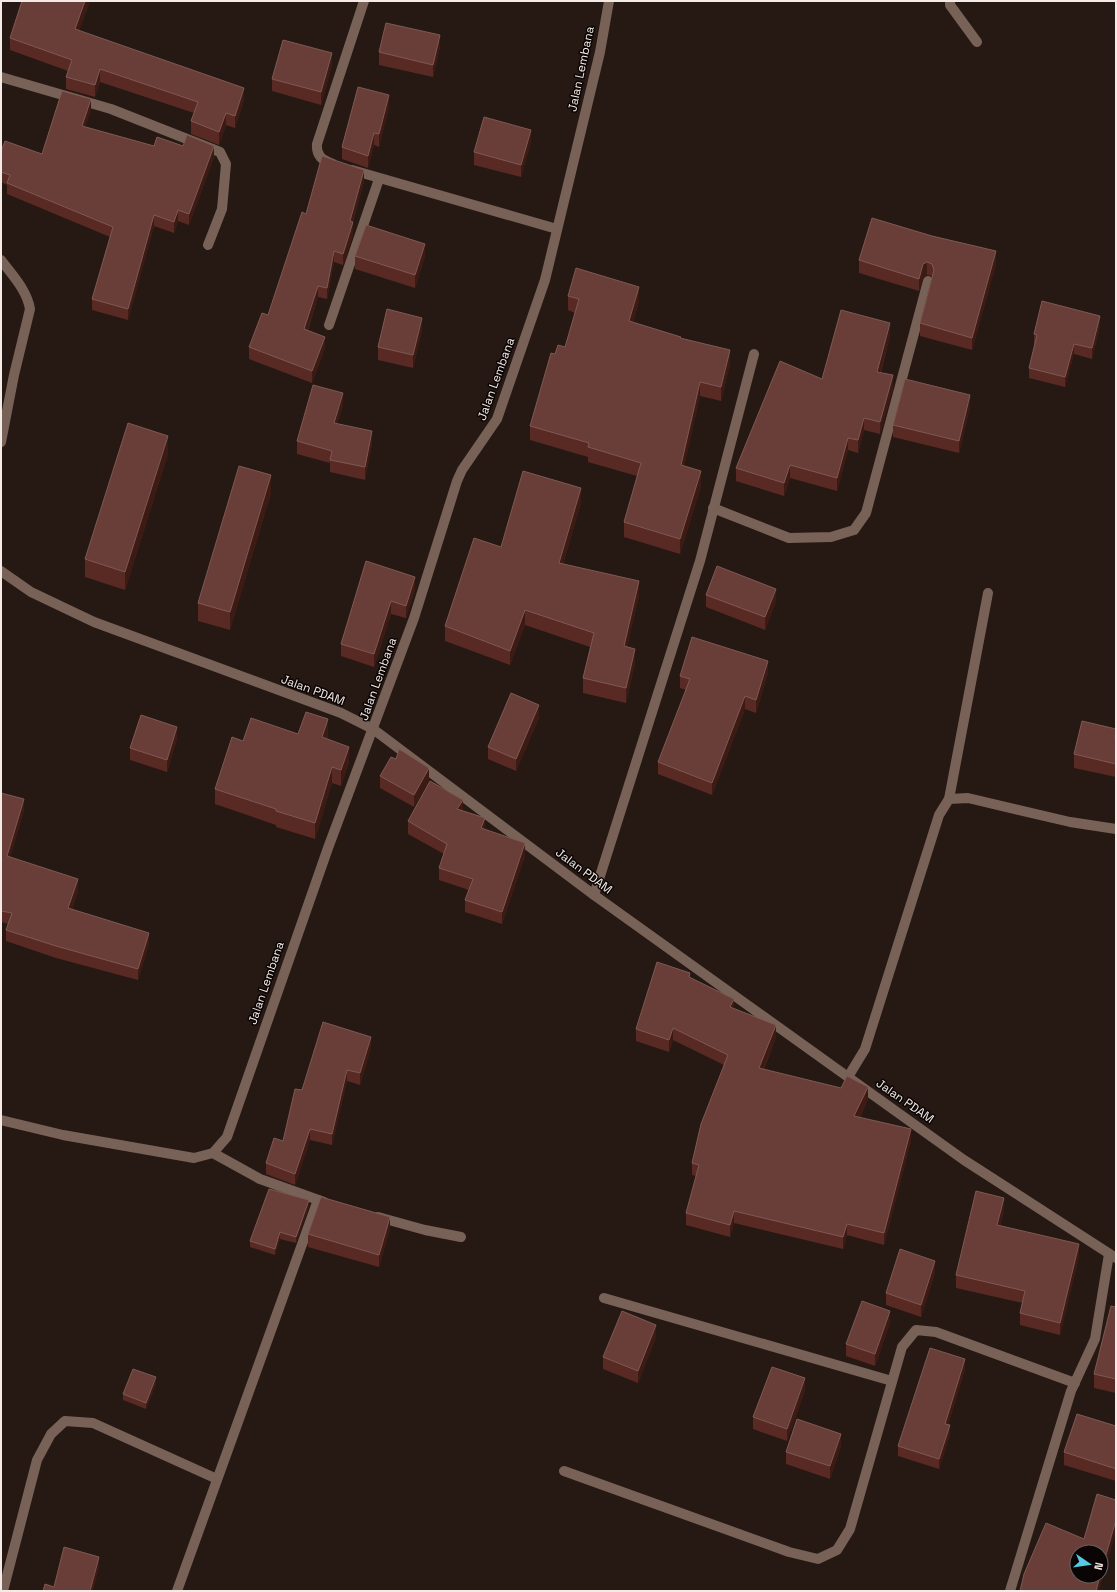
<svg xmlns="http://www.w3.org/2000/svg" width="1117" height="1592" font-family="'Space Grotesk',sans-serif">
	<style>
		.lines { fill: none; stroke-linecap: round; stroke-linejoin: round }
		.minor { stroke: #786257; stroke-width: 10 }
		.wall { fill: #582a23 }
		.shaded-wall { fill: #3d1a14 }
		.building { fill: #693e38; stroke: #7e5953 }
		.labels { text-anchor: middle; dominant-baseline: central; stroke-width: 3; stroke-linejoin: round; paint-order: stroke }
		.street-label { font-size: 12px; fill: #f4ebe7; stroke: #0a0504 }
	</style>
	<rect width="100%" height="100%" fill="#261813"/>
	<g class="lines">
		<g class="minor">
			<polyline points="950,1 950,5 977,42"/>
			<polyline points="1,77 111,109 220,152 226,164 222,209 208,245"/>
			<path d="M333,164C322,160 316,156 317,144L364,1"/>
			<polyline points="352,170 557,229"/>
			<path d="M1,260C12,275 27,290 30,309L14,375L1,442"/>
			<polyline points="329,325 379,179"/>
			<polyline points="713,508 789,538 831,537 854,530 866,513 928,281"/>
			<polyline points="1,571 31,592 94,622 341,713 373,729 594,895 848,1077 964,1160 1116,1258"/>
			<polyline points="949,799 988,593"/>
			<polyline points="594,895 700,561 754,354"/>
			<polyline points="848,1077 865,1049 939,815 949,799 968,798 1070,822 1116,829"/>
			<polyline points="1,1120 63,1135 194,1158 213,1153 227,1137 328,848 414,618 457,481 462,470 497,419 545,280 600,52 609,1"/>
			<polyline points="213,1153 260,1179 324,1202"/>
			<polyline points="378,1217 425,1230 461,1237"/>
			<polyline points="604,1298 892,1381"/>
			<polyline points="564,1471 789,1552 818,1559 837,1550 850,1529 902,1347 916,1330 936,1332 1075,1383"/>
			<polyline points="3,1591 37,1460 51,1434 65,1421 93,1423 217,1479"/>
			<polyline points="177,1591 318,1200"/>
			<polyline points="1010,1591 1071,1391 1095,1339 1109,1254"/>
		</g>
	</g>
	<g class="wall">
		<polygon points="22,1 90,1 79,31 244,100 235,128 226,125 219,145 191,134 191,121 194,113 100,82 95,97 66,89 66,77 68,71 10,50 10,38"/>
		<polygon points="440,47 433,77 379,65 379,52"/>
		<polygon points="332,65 321,105 272,91 272,79"/>
		<polygon points="389,107 379,147 374,145 368,168 342,159 342,147"/>
		<polygon points="91,110 85,127 154,146 214,157 189,225 178,221 174,233 154,226 128,320 92,310 92,299 110,237 7,194 7,185 1,182 1,151 42,154"/>
		<polygon points="531,142 521,177 474,165 474,152"/>
		<polygon points="364,181 353,222 353,234 343,265 334,262 327,299 318,297 308,330 325,348 312,383 249,359 249,347 268,315"/>
		<polygon points="355,256 425,256 415,288 355,269"/>
		<polygon points="859,260 996,264 972,350 920,336 920,323 932,276 927,275 923,277 919,291 859,273"/>
		<polygon points="568,296 639,301 633,322 681,339 730,364 721,401 700,396 684,466 701,486 680,554 624,537 624,522 637,476 588,462 588,457 530,440 530,426 565,347 575,313 568,310"/>
		<polygon points="1100,326 1092,359 1074,354 1065,387 1029,378 1029,368 1035,345 1034,344 1034,334"/>
		<polygon points="422,330 413,368 378,360 378,347"/>
		<polygon points="890,336 881,372 893,388 880,434 864,430 858,453 848,450 837,491 790,478 784,496 736,481 736,468 822,379"/>
		<polygon points="343,405 337,424 372,444 365,480 330,472 330,463 297,454 297,441"/>
		<polygon points="970,407 959,453 893,437 893,425"/>
		<polygon points="168,454 125,590 85,577 85,559"/>
		<polygon points="271,493 230,630 198,621 198,603"/>
		<polygon points="581,503 563,564 639,596 627,647 635,663 626,703 583,693 583,678 590,647 525,625 510,665 445,641 445,626 501,547"/>
		<polygon points="366,561 415,589 406,618 391,614 374,667 341,656 341,644"/>
		<polygon points="706,595 776,601 765,630 706,607"/>
		<polygon points="768,673 756,713 745,709 712,795 658,774 658,762 686,690 680,688 680,676"/>
		<polygon points="539,718 516,771 488,759 488,747"/>
		<polygon points="1116,729 1116,777 1074,768 1074,754"/>
		<polygon points="298,734 328,735 327,739 349,762 341,786 332,783 315,839 276,827 276,825 215,804 215,789 243,741"/>
		<polygon points="177,739 167,772 130,760 130,748"/>
		<polygon points="380,776 429,780 414,807 380,788"/>
		<polygon points="1,793 24,810 10,857 78,891 72,909 149,944 138,980 56,958 6,941 6,930 8,924 1,922"/>
		<polygon points="463,811 485,829 525,856 502,924 465,912 465,900 469,890 439,880 439,868 444,854 408,834 408,821"/>
		<polygon points="690,978 734,1008 776,1037 764,1069 868,1099 860,1117 911,1141 884,1245 847,1235 843,1249 734,1223 730,1237 686,1225 686,1213 696,1176 692,1175 692,1163 724,1065 673,1040 669,1052 636,1041 636,1029"/>
		<polygon points="371,1048 360,1085 347,1081 332,1145 310,1140 295,1185 266,1174 266,1163 283,1141 302,1090"/>
		<polygon points="309,1206 296,1243 280,1239 275,1255 250,1247 250,1241"/>
		<polygon points="1004,1210 1000,1226 1079,1256 1060,1335 1020,1325 1020,1313 1023,1303 956,1288 956,1275"/>
		<polygon points="390,1229 379,1267 308,1247 308,1234"/>
		<polygon points="935,1273 921,1317 886,1305 886,1293"/>
		<polygon points="1116,1307 1116,1393 1094,1388 1094,1374"/>
		<polygon points="890,1323 875,1366 846,1356 846,1344"/>
		<polygon points="656,1337 638,1383 603,1369 603,1357"/>
		<polygon points="965,1369 948,1425 950,1435 939,1469 898,1456 898,1446"/>
		<polygon points="156,1384 146,1409 123,1400 123,1394"/>
		<polygon points="805,1390 787,1441 753,1429 753,1417"/>
		<polygon points="1116,1426 1116,1481 1064,1465 1064,1452"/>
		<polygon points="841,1446 830,1479 786,1464 786,1452"/>
	</g>
	<g class="shaded-wall">
		<polygon points="85,1 90,1 75,42 75,29"/>
		<polygon points="440,35 440,47 433,77 433,65"/>
		<polygon points="332,53 332,65 321,105 321,92"/>
		<polygon points="100,69 100,82 95,97 95,85"/>
		<polygon points="244,88 244,100 235,128 235,116"/>
		<polygon points="389,95 389,107 379,147 379,134"/>
		<polygon points="91,99 91,110 82,137 82,126"/>
		<polygon points="226,113 226,125 219,145 219,132"/>
		<polygon points="531,130 531,142 521,177 521,165"/>
		<polygon points="374,133 374,145 368,168 368,156"/>
		<polygon points="214,146 214,157 189,225 189,214"/>
		<polygon points="364,170 364,181 350,231 353,222 353,234 343,265 343,254 350,221"/>
		<polygon points="178,210 178,221 174,233 174,222"/>
		<polygon points="154,215 154,226 128,320 128,309"/>
		<polygon points="425,244 425,256 415,288 415,275"/>
		<polygon points="334,251 334,262 327,299 327,288"/>
		<polygon points="996,251 996,264 972,350 972,338"/>
		<polygon points="927,262 927,275 923,277 919,291 919,279 923,264"/>
		<polygon points="318,286 318,297 304,340 304,329"/>
		<polygon points="639,287 639,301 629,335 629,321"/>
		<polygon points="1100,316 1100,326 1092,359 1092,348"/>
		<polygon points="422,318 422,330 413,368 413,355"/>
		<polygon points="890,323 890,336 877,384 877,372"/>
		<polygon points="325,337 325,348 312,383 312,371"/>
		<polygon points="1074,344 1074,354 1065,387 1065,377"/>
		<polygon points="730,350 730,364 721,401 721,387"/>
		<polygon points="893,375 893,388 880,434 880,422"/>
		<polygon points="700,382 700,396 681,480 681,465"/>
		<polygon points="343,393 343,405 334,435 334,423"/>
		<polygon points="970,395 970,407 959,453 959,441"/>
		<polygon points="864,418 864,430 858,453 858,440"/>
		<polygon points="372,431 372,444 365,480 365,467"/>
		<polygon points="168,436 168,454 125,590 125,572"/>
		<polygon points="848,438 848,450 837,491 837,478"/>
		<polygon points="790,465 790,478 784,496 784,483"/>
		<polygon points="701,471 701,486 680,554 680,539"/>
		<polygon points="271,475 271,493 230,630 230,612"/>
		<polygon points="581,488 581,503 559,577 559,563"/>
		<polygon points="415,577 415,589 406,618 406,606"/>
		<polygon points="639,581 639,596 624,661 624,646"/>
		<polygon points="776,589 776,601 765,630 765,617"/>
		<polygon points="391,601 391,614 374,667 374,654"/>
		<polygon points="525,610 525,625 510,665 510,651"/>
		<polygon points="635,649 635,663 626,703 626,688"/>
		<polygon points="768,661 768,673 756,713 756,700"/>
		<polygon points="745,696 745,709 712,795 712,783"/>
		<polygon points="539,705 539,718 516,771 516,759"/>
		<polygon points="328,719 328,735 322,753 322,737"/>
		<polygon points="177,727 177,739 167,772 167,760"/>
		<polygon points="349,747 349,762 341,786 341,770"/>
		<polygon points="332,767 332,783 315,839 315,823"/>
		<polygon points="429,768 429,780 414,807 414,795"/>
		<polygon points="24,799 24,810 7,867 7,856"/>
		<polygon points="463,800 463,812 457,809"/>
		<polygon points="485,818 485,831 481,828"/>
		<polygon points="525,843 525,856 502,924 502,912"/>
		<polygon points="78,879 78,891 68,920 68,908"/>
		<polygon points="149,933 149,944 138,980 138,969"/>
		<polygon points="734,999 734,1011 730,1007"/>
		<polygon points="776,1025 776,1037 759,1080 759,1068"/>
		<polygon points="673,1028 673,1040 669,1052 669,1040"/>
		<polygon points="371,1037 371,1048 360,1085 360,1073"/>
		<polygon points="347,1070 347,1081 332,1145 332,1134"/>
		<polygon points="868,1087 868,1099 854,1128 854,1116"/>
		<polygon points="310,1129 310,1140 295,1185 295,1174"/>
		<polygon points="911,1129 911,1141 884,1245 884,1233"/>
		<polygon points="1004,1198 1004,1210 997,1237 997,1225"/>
		<polygon points="309,1200 309,1206 296,1243 296,1237"/>
		<polygon points="734,1211 734,1223 730,1237 730,1225"/>
		<polygon points="390,1217 390,1229 379,1267 379,1255"/>
		<polygon points="847,1224 847,1235 843,1249 843,1237"/>
		<polygon points="280,1232 280,1239 275,1255 275,1249"/>
		<polygon points="1079,1244 1079,1256 1060,1335 1060,1323"/>
		<polygon points="935,1261 935,1273 921,1317 921,1305"/>
		<polygon points="890,1311 890,1323 875,1366 875,1354"/>
		<polygon points="656,1325 656,1337 638,1383 638,1371"/>
		<polygon points="965,1359 965,1369 945,1434 945,1424"/>
		<polygon points="156,1377 156,1384 146,1409 146,1403"/>
		<polygon points="805,1378 805,1390 787,1441 787,1429"/>
		<polygon points="950,1425 950,1435 939,1469 939,1459"/>
		<polygon points="841,1434 841,1446 830,1479 830,1466"/>
		<polygon points="1116,1520 1116,1533 1099,1591 1096,1591 1100,1576 1101,1576 1101,1572"/>
		<polygon points="99,1557 99,1569 93,1591 90,1591"/>
	</g>
	<g class="building">
		<polygon points="22,1 85,1 75,29 244,88 235,116 226,113 219,132 191,121 198,102 100,69 95,85 66,77 72,60 10,38"/>
		<polygon points="386,23 440,35 433,65 379,52"/>
		<polygon points="283,40 332,53 321,92 272,79"/>
		<polygon points="358,87 389,95 379,134 374,133 368,156 342,147"/>
		<polygon points="62,91 91,99 82,126 154,146 157,137 183,146 187,135 214,146 189,214 178,210 174,222 154,215 128,309 92,299 113,227 7,183 10,175 1,172 1,151 5,141 42,154"/>
		<polygon points="484,117 531,130 521,165 474,152"/>
		<polygon points="322,156 364,170 350,221 353,222 343,254 334,251 327,288 318,286 304,329 325,337 312,371 249,347 262,313 268,315 302,212 306,214"/>
		<polygon points="872,218 932,236 996,251 972,338 920,323 934,270 932,264 927,262 923,264 919,279 859,260"/>
		<polygon points="366,225 425,244 415,275 355,256"/>
		<polygon points="576,268 639,287 629,321 681,337 680,338 730,350 721,387 700,382 681,465 701,471 680,539 624,522 641,463 588,447 589,443 530,426 551,353 555,354 558,345 565,347 579,299 568,296"/>
		<polygon points="1042,301 1100,316 1092,348 1074,344 1065,377 1029,368 1037,335 1034,334"/>
		<polygon points="387,309 422,318 413,355 378,347"/>
		<polygon points="841,310 890,323 877,372 893,375 880,422 864,418 858,440 848,438 837,478 790,465 784,483 736,468 780,361 822,379"/>
		<polygon points="905,379 970,395 959,441 893,425"/>
		<polygon points="313,385 343,393 334,423 372,431 365,467 330,460 332,451 297,441"/>
		<polygon points="128,423 168,436 125,572 85,559"/>
		<polygon points="239,466 271,475 230,612 198,603"/>
		<polygon points="523,471 581,488 559,563 639,581 624,646 635,649 626,688 583,678 594,633 525,610 510,651 445,626 474,538 501,547"/>
		<polygon points="366,561 415,577 406,606 391,601 374,654 341,644"/>
		<polygon points="717,566 776,589 765,617 706,595"/>
		<polygon points="692,637 768,661 756,700 745,696 712,783 658,762 690,679 680,676"/>
		<polygon points="511,693 539,705 516,759 488,747"/>
		<polygon points="306,712 328,719 322,737 349,747 341,770 332,767 315,823 276,811 276,809 215,789 232,737 243,741 251,718 298,734"/>
		<polygon points="141,715 177,727 167,760 130,748"/>
		<polygon points="1082,721 1116,729 1115,739 1116,739 1116,764 1074,754"/>
		<polygon points="399,749 429,768 414,795 380,776 391,757 396,759"/>
		<polygon points="430,781 463,800 457,809 485,818 481,828 525,843 502,912 465,900 473,879 439,868 447,844 408,821"/>
		<polygon points="1,793 24,799 7,856 78,879 68,908 149,933 138,969 56,946 6,930 12,913 1,911"/>
		<polygon points="657,962 690,973 689,977 734,999 730,1007 776,1025 759,1068 841,1088 847,1076 868,1087 854,1116 911,1129 884,1233 847,1224 843,1237 734,1211 730,1225 686,1213 699,1165 692,1163 701,1124 728,1055 673,1028 669,1040 636,1029"/>
		<polygon points="323,1022 371,1037 360,1073 347,1070 332,1134 310,1129 295,1174 266,1163 274,1138 283,1141 295,1089 302,1090"/>
		<polygon points="269,1189 309,1200 296,1237 280,1232 275,1249 250,1241"/>
		<polygon points="976,1191 1004,1198 997,1225 1079,1244 1060,1323 1020,1313 1025,1291 956,1275"/>
		<polygon points="321,1197 390,1217 379,1255 308,1234"/>
		<polygon points="900,1249 935,1261 921,1305 886,1293"/>
		<polygon points="862,1301 890,1311 875,1354 846,1344"/>
		<polygon points="1111,1306 1116,1307 1116,1379 1094,1374"/>
		<polygon points="622,1311 656,1325 638,1371 603,1357"/>
		<polygon points="930,1348 965,1359 945,1424 950,1425 939,1459 898,1446"/>
		<polygon points="772,1367 805,1378 787,1429 753,1417"/>
		<polygon points="133,1369 156,1377 146,1403 123,1394"/>
		<polygon points="1077,1414 1116,1426 1116,1469 1064,1452"/>
		<polygon points="797,1419 841,1434 830,1466 786,1452"/>
		<polygon points="1097,1494 1116,1500 1116,1520 1101,1572 1101,1552 1077,1552 1077,1576 1100,1576 1096,1591 1020,1591 1024,1574 1046,1523 1084,1539"/>
		<polygon points="64,1547 99,1557 90,1591 43,1591 45,1584 54,1587"/>
	</g>
	<g class="labels">
		<g class="street-label">
			<text transform="translate(581 69) rotate(-78)">Jalan Lembana</text>
			<text transform="translate(496 379) rotate(-70)">Jalan Lembana</text>
			<text transform="translate(378 679) rotate(-70)">Jalan Lembana</text>
			<text transform="translate(313 690) rotate(20)">Jalan PDAM</text>
			<text transform="translate(584 871) rotate(37)">Jalan PDAM</text>
			<text transform="translate(266 983) rotate(-71)">Jalan Lembana</text>
			<text transform="translate(905 1101) rotate(35)">Jalan PDAM</text>
		</g>
	</g>
	<rect width="1117" height="1592" fill="none" stroke="#f4ebe7" stroke-width="4"/>
	<g transform="translate(1089 1564) rotate(103)"><circle r="19" fill="#0a0504" stroke="#68615f"/>
	<path d="M0-3L7 15L0 10L-7 15Z" fill="#57c9e3"/>
	<text y="-6" font-size="11" font-weight="bold" text-anchor="middle" fill="#f4ebe7">N</text>
	</g>
</svg>
